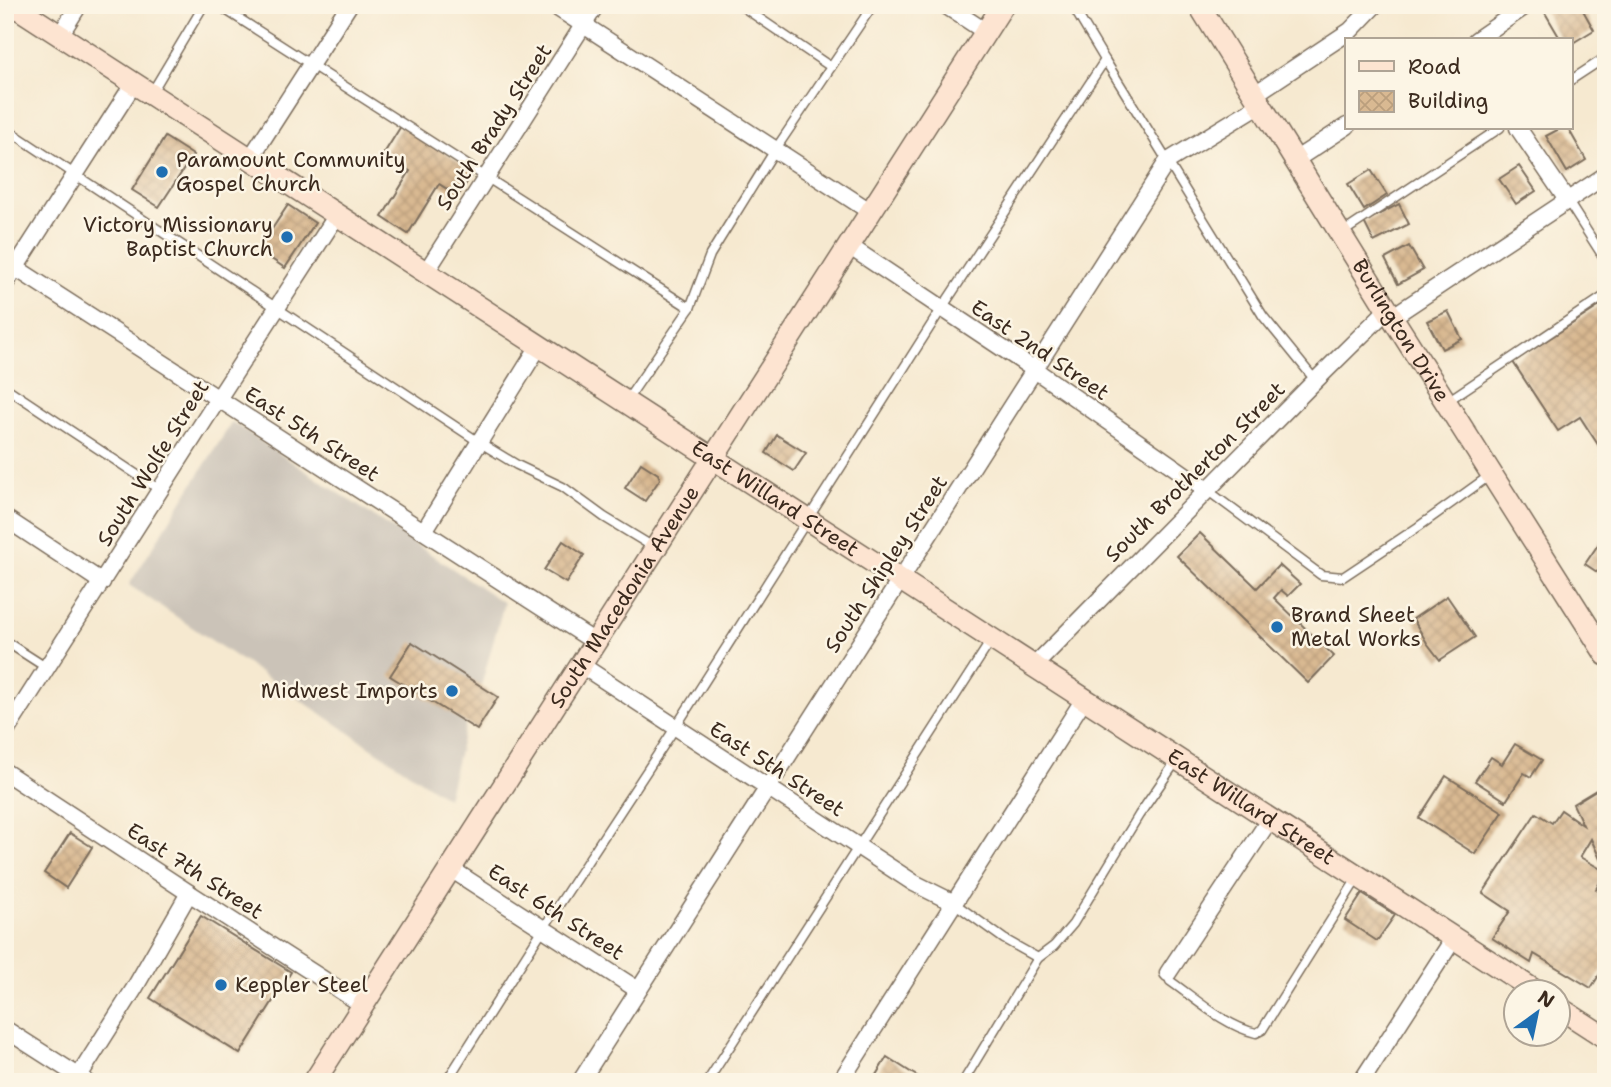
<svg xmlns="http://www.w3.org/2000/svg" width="1611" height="1087" font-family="'Shantell Sans',sans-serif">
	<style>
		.industrial { fill: #cbc3b8 }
		.building { fill: url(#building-cross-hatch) }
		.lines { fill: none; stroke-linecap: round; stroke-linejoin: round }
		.lane-casing { stroke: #7c6d5c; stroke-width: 11 }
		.street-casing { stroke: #7c6d5c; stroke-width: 19 }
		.secondary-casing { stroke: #7c6d5c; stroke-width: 24 }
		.lane { stroke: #fff; stroke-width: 8 }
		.street { stroke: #fff; stroke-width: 16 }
		.secondary { stroke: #fde4d1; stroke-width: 21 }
		.poi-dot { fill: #1f6fb2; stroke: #fcf5e5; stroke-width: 2.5 }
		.labels { text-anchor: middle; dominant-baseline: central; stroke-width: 5; stroke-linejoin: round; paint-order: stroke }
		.street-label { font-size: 21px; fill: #3b2a1e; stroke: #fcf5e5 }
		.poi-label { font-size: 21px; fill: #3b2a1e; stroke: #fcf5e5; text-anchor: start }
	</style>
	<defs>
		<pattern id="building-cross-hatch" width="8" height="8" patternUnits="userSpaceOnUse" patternTransform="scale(1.75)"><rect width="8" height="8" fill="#d9b992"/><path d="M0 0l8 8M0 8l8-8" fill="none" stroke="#bb9f7d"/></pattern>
	</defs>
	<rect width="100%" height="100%" fill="#fcf5e5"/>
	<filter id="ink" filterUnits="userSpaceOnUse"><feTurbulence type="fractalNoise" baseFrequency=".0143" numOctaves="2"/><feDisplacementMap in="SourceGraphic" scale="14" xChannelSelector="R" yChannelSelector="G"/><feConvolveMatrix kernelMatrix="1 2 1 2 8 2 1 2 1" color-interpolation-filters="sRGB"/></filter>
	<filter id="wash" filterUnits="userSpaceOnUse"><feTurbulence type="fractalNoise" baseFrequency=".00686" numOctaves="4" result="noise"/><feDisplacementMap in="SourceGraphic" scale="28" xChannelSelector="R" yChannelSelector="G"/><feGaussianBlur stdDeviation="1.57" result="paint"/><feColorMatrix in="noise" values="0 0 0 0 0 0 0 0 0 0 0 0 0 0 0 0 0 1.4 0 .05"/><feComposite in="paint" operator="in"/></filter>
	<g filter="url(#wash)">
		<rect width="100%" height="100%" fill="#f6e9d0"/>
		<polygon class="industrial" points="232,422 504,603 481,686 412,643 390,676 466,723 447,798 129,585"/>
		<g id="blocks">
			<g class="building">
				<polygon points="1542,5 1580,5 1594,30 1571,44 1571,40 1561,40 1541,6"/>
				<polygon points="401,126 474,171 458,196 439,184 408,234 382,217 410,171 383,155"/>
				<polygon points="1561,128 1568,128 1586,160 1567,172 1546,136"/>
				<polygon points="165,137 193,155 159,207 132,190"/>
				<polygon points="1519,166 1536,191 1516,204 1499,179"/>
				<polygon points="1371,170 1387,195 1364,210 1348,184"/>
				<polygon points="1399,204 1409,224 1374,242 1364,222"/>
				<polygon points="288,205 315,223 285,268 258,250"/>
				<polygon points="1409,246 1423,270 1398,284 1385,259"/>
				<polygon points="1606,302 1606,396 1604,397 1606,401 1606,457 1580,417 1558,431 1513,362"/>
				<polygon points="1448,311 1462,339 1442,349 1427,321"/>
				<polygon points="777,435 806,453 794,471 766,453"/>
				<polygon points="641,463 658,474 660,479 645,501 625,488"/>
				<polygon points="1200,533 1257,588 1279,565 1300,584 1288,596 1281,590 1274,598 1334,656 1308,683 1177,556"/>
				<polygon points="1606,533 1606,578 1585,564"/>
				<polygon points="563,541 584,555 566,583 544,570"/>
				<polygon points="1447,596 1475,637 1440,660 1427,643 1413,619"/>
				<polygon points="412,642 498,697 477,730 390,676"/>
				<polygon points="1515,744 1542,760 1531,777 1524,773 1506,801 1475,781 1491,757 1502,764"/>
				<polygon points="1446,776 1503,812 1475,854 1419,818"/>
				<polygon points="1606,784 1606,872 1591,839 1580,857 1606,872 1596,889 1606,895 1606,964 1591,988 1534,954 1531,963 1492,938 1510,911 1483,893 1536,813 1552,823 1561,810 1583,825 1573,804"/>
				<polygon points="70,833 92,847 66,888 44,873"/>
				<polygon points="1362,894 1395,915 1377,941 1345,920"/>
				<polygon points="201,916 291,972 240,1054 150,998"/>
				<polygon points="887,1057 926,1082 887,1082 876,1075"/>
			</g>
		</g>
	</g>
	<g filter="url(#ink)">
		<use href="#blocks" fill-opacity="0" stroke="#7c6d5c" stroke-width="2"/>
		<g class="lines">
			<defs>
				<g id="lane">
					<polyline points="218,5 690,308"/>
					<polyline points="740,5 831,67"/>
					<polyline points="1105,60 1263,316 1315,380"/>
					<polyline points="1571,80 1606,57"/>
					<polyline points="152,92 204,5"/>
					<polyline points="5,128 479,442 517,465 563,487 604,517 655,548"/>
					<polyline points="1567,200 1606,261"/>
					<polyline points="1342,233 1500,128"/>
					<polyline points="5,387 160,490"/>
					<polyline points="627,400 690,308 710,255 775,150 873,5"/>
					<polyline points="1446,402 1606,295"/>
					<polyline points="1207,490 1321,575 1343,577 1418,527 1489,476"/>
					<polyline points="5,641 47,668"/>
					<polyline points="954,903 1004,939 1038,958"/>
					<path d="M1168,973L1170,981C1196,999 1225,1026 1256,1033L1262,1030L1358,877"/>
					<polyline points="446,1082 543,929 675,728 942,308 1105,60 1072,5"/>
					<polyline points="707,1082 992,639"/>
					<polyline points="963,1082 1038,958 1054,946 1073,924 1139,815 1177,760"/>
				</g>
				<g id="street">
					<polyline points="553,5 871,212"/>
					<polyline points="945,5 986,32"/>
					<polyline points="60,35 79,5"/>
					<polyline points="1476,40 1527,5"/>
					<polyline points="1255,94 1350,31 1375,5"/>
					<polyline points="1518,128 1567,200"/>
					<polyline points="250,159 349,5"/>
					<polyline points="1295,160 1347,126"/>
					<polyline points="849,246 1035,370 1207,490"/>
					<polyline points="5,261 595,642"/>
					<polyline points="426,272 596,5"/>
					<polyline points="5,284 134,83"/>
					<polyline points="1392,317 1606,175"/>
					<polyline points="5,518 102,582"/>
					<polyline points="424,531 539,346"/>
					<polyline points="581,665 914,883 954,903"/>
					<polyline points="1034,666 1310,386 1387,310"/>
					<polyline points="5,733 218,399 337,215"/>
					<polyline points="5,772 189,893 363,1005"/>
					<polyline points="451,869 638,990"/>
					<polyline points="1168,973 1270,819"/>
					<polyline points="5,1029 86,1081"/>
					<polyline points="79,1076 134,989 189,893"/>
					<polyline points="580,1082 1165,165 1168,161 1261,104"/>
					<polyline points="840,1082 1084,699"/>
					<polyline points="1361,1082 1454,938"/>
				</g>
				<g id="secondary">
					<path id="s1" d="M13,5L1537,992"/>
					<path id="s2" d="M1199,5L1392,317L1606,655"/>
					<polyline points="1558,1007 1606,1038"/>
					<path id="s3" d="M314,1082L1003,5"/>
				</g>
			</defs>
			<use href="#lane" class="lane-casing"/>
			<use href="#street" class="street-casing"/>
			<use href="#secondary" class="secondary-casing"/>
			<use href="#lane" class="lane"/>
			<use href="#street" class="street"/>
			<use href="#secondary" class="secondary"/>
		</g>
	</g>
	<g class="poi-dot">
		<circle cx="162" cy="172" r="7"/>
		<circle cx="287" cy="237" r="7"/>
		<circle cx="1277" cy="627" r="7"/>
		<circle cx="452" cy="691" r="7"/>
		<circle cx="221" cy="985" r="7"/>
	</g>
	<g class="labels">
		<g class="street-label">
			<text transform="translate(494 127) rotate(-57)">South Brady Street</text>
			<text stroke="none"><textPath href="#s2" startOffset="383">Burlington Drive</textPath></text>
			<text transform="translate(1040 350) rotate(34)">East 2nd Street</text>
			<text transform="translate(312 434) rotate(33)">East 5th Street</text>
			<text transform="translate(153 463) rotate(-58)">South Wolfe Street</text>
			<text transform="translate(1195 472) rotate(-45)">South Brotherton Street</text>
			<text stroke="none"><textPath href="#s1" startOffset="908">East Willard Street</textPath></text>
			<text transform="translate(886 564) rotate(-57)">South Shipley Street</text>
			<text stroke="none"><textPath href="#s3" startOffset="576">South Macedonia Avenue</textPath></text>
			<text transform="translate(777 769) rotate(33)">East 5th Street</text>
			<text stroke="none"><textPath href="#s1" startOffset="1475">East Willard Street</textPath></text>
			<text transform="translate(195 871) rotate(33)">East 7th Street</text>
			<text transform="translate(556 912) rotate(33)">East 6th Street</text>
		</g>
		<g class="poi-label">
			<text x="176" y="160">Paramount Community<tspan x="176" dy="24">Gospel Church</tspan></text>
			<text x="273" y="225" text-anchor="end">Victory Missionary<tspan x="273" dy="24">Baptist Church</tspan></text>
			<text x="1291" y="615">Brand Sheet<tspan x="1291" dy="24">Metal Works</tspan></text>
			<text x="438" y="691" text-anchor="end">Midwest Imports</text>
			<text x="235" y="985">Keppler Steel</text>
		</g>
	</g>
	<rect width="1611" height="1087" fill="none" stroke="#fcf5e5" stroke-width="28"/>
	<rect x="1345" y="38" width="228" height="91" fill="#fcf5e5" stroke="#afa495" stroke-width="2"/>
	<rect x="1359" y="61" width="35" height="10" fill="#fde4d1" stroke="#afa495" stroke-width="2"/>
	<text x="1408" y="74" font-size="21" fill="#3b2a1e">Road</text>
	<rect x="1359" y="91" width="35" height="21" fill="url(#building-cross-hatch)" stroke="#afa495" stroke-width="2"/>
	<text x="1408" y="108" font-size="21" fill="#3b2a1e">Building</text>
	<g transform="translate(1537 1013) rotate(33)"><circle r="33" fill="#fcf5e5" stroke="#afa495" stroke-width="2"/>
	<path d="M0-5L12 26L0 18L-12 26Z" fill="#1f6fb2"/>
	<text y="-10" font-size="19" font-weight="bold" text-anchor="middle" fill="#3b2a1e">N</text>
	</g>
</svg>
